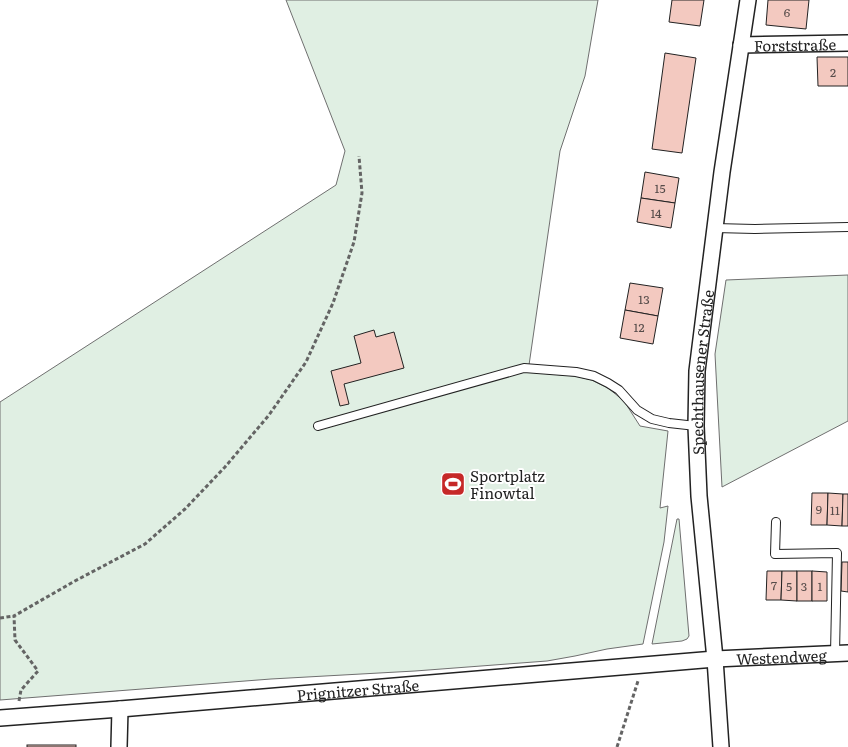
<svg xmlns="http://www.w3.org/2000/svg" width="848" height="747" font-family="Literata,serif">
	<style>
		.green { fill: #e0efe3; stroke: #6f6f6f }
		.building { fill: #f3c9c0; stroke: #222 }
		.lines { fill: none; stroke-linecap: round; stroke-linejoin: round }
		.service-casing { stroke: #222; stroke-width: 10 }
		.minor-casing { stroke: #222; stroke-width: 18 }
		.path { stroke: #646464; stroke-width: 3; stroke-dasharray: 4 2.5; stroke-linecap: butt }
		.service { stroke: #fff; stroke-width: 8 }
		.minor { stroke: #fff; stroke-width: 15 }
		.labels { text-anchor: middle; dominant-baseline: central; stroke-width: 4; stroke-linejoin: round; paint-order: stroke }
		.number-label { font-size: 12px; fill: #564c4a }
		.street-label { font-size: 15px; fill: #222; stroke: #fff }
		.poi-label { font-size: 15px; fill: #222; stroke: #fff; text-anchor: start }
	</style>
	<rect width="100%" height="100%" fill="#fff"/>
	<g class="green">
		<polygon points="286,0 598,0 585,76 560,151 528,372 575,376 592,380 608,388 624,401 640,426 668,431 660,508 668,506 664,542 643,644 607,649 575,656 547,661 415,671 271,679 0,700 0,402 336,185 345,151"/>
		<polygon points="848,275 848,421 722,487 715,354 726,280"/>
		<polygon points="677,519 679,519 689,636 687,639 682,641 652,644"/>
	</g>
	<g class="building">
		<polygon points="672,0 704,0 700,26 669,22"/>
		<polygon points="768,0 809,0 806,29 766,25"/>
		<polygon points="665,53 696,58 682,153 652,149"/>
		<polygon points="817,57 848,57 848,86 818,86"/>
		<polygon points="645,172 679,178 675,203 641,198"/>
		<polygon points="641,198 675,203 671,228 637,222"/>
		<polygon points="630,283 663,288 658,316 625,310"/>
		<polygon points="625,310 658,316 653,344 620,338"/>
		<polygon points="374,330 376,337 394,332 404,368 344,384 349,404 340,406 331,371 361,363 354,336"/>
		<polygon points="812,493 828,493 827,525 811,525"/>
		<polygon points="828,493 843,494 842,526 827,525"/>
		<polygon points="843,494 848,494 848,526 842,526"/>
		<polygon points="842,562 848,562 848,592 841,591"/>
		<polygon points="767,571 782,571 781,600 766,600"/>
		<polygon points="782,571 797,571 797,601 781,600"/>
		<rect x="797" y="571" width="15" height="30"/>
		<polygon points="812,571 827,572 827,601 812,601"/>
		<rect x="27" y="745" width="49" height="2"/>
	</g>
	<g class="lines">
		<defs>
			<g id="service">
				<polyline points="715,228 755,229 848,227"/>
				<polyline points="318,426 524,368 576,372 594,376 608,383 619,390 637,410 652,419 669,423 696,426"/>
				<polyline points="776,522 775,554 837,553 835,654"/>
			</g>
			<g id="minor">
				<path id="s1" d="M741,45L848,43"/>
				<path id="s2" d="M0,718L120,709L715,659L848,653"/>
				<polyline points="119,747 120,709"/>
				<path id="s3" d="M721,747L715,659L699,496L696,426L697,371L722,172L748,0"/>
			</g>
		</defs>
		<use href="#service" class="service-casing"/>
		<use href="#minor" class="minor-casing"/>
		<g class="path">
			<polyline points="0,618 14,616"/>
			<polyline points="19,701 21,690 38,671 15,640 14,616 73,582 145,544 185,509 225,467 269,415 306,362 333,303 354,242 362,193 359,156"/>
			<polyline points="617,747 638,681"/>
		</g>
		<use href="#service" class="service"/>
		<use href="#minor" class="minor"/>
	</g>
	<defs>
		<symbol id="stadium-square" viewBox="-11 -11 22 22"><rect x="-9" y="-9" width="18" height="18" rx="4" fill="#c62828" stroke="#fff"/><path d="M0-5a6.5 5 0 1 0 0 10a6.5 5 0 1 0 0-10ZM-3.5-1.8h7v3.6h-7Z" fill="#fff"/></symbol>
	</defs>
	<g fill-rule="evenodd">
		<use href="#stadium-square" x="439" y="470" width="28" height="28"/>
	</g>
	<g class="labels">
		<g class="number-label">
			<text x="787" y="12">6</text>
			<text x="833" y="72">2</text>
			<text x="660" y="188">15</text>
			<text x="656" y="213">14</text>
			<text x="644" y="299">13</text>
			<text x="639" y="327">12</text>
			<text x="819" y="509">9</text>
			<text x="835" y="510">11</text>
			<text x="774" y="585">7</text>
			<text x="789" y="586">5</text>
			<text x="804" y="586">3</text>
			<text x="820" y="586">1</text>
		</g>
		<g class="street-label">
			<text stroke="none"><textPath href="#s1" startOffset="54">Forststraße</textPath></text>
			<text stroke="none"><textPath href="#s3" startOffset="376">Spechthausener Straße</textPath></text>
			<text stroke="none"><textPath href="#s2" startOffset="784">Westendweg</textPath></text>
			<text stroke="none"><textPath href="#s2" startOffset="359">Prignitzer Straße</textPath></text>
		</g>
		<g class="poi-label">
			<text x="470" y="475">Sportplatz<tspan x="470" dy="17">Finowtal</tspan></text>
		</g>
	</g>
</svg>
